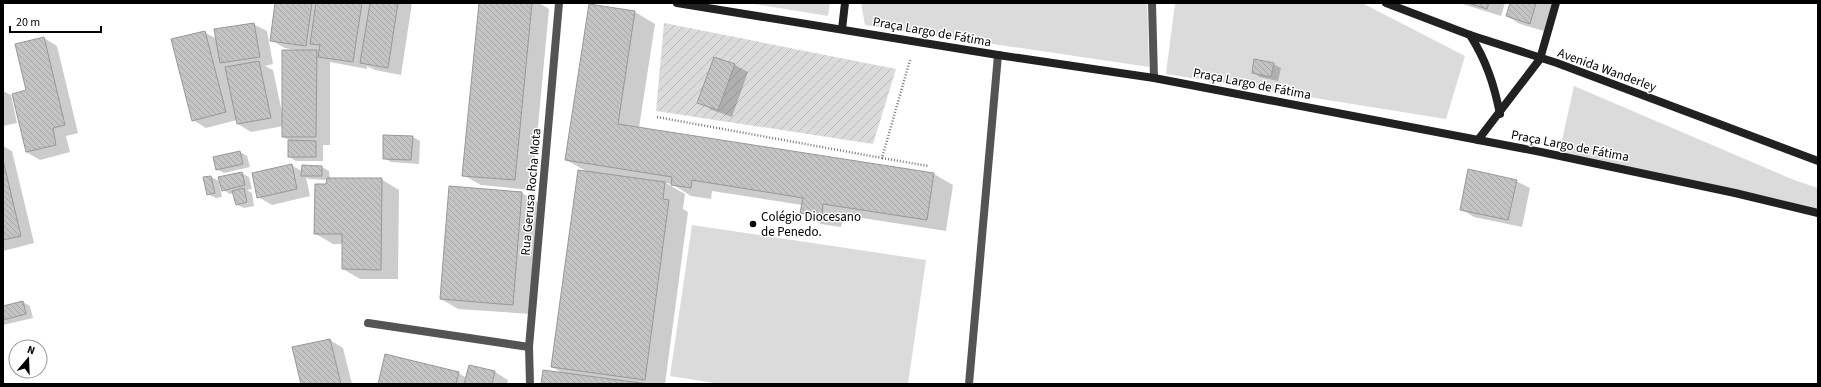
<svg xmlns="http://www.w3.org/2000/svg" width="1821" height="387" font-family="'Source Sans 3',sans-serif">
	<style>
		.green { fill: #dbdbdb }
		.garden { fill: url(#garden-furrows) }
		.shadow { fill: #0003 }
		.building { fill: url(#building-back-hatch); stroke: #989898 }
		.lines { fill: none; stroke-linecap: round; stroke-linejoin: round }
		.path { stroke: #767676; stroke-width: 2.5; stroke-dasharray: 1 2; stroke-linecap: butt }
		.lane { stroke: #545454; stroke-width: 8 }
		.street { stroke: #545454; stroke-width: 8 }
		.secondary { stroke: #212121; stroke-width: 8 }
		.poi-dot { fill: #000; stroke: #fff; stroke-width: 1.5 }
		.labels { text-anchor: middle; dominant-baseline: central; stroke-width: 3; stroke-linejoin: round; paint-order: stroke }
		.street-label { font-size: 13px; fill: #000; stroke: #fff }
		.poi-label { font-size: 13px; fill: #000; stroke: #fff; text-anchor: start }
	</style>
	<defs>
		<pattern id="garden-furrows" width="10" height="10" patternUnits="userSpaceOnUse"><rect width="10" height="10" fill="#dbdbdb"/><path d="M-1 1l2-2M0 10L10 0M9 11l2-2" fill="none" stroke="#bababa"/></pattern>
		<pattern id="building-back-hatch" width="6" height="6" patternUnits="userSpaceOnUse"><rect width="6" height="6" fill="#c4c4c4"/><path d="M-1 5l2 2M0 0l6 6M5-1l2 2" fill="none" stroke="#a7a7a7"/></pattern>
	</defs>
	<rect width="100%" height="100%" fill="#fff"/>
	<g class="green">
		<polygon points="748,3 830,3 828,16"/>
		<polygon points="861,3 1147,3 1149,67 865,25"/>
		<polygon points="1175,3 1362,3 1465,56 1446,119 1166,74"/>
		<polygon points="1574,86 1794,180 1818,188 1818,217 1735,195 1558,158"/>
		<polygon points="692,225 926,260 908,384 721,384 670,376"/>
	</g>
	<polygon class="garden" points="664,23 896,69 873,144 656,111"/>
	<g class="shadow">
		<polygon points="276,3 412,3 401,75 375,70 367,66 367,69 330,62 330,145 323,145 323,161 296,161 289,157 289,140 283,137 283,126 251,132 238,124 237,120 206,128 193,120 204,32 217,39 253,24 267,31 273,64 265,66 273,70 283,117 295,50 285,48 271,40"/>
		<polygon points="480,3 539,3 549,9 532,190 481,185 463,175"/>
		<polygon points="1459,3 1505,3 1501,16"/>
		<polygon points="1511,3 1552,3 1544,31 1520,24 1507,16"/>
		<polygon points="590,5 635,12 655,24 639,128 934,174 953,185 946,231 843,215 841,227 821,224 801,213 802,205 712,191 711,199 691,196 672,184 666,183 685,194 683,209 688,212 665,384 542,384 564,374 552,367 588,172 566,160"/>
		<polygon points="44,38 57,46 78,133 66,136 70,152 40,160 26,152 27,91"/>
		<polygon points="1273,64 1281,68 1278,81 1260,77 1253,72"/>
		<polygon points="735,65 748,72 732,117 712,110 699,102"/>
		<polygon points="3,91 11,95 17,123 3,126"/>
		<polygon points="413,137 420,141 419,164 391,162 384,158"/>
		<polygon points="3,146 12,151 34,243 3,251"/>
		<polygon points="240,152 247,156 250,167 224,173 217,169"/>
		<polygon points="291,165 302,171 302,166 322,167 329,171 330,179 381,179 399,190 398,279 360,279 343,269 343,244 333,244 316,234 327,180 309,179 306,177 310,196 272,205 258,197"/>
		<polygon points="241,173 249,177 252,189 247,190 252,193 254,206 244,208 236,204 234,193 230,194 223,190 221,182 219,183 222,197 216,198 208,194 204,178 211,177 221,182"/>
		<polygon points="1516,181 1530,188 1522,227 1474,217 1461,209"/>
		<polygon points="450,187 522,193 539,203 531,314 458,309 441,299"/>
		<polygon points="23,302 30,306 33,318 3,325 3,307"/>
		<polygon points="330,340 343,348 352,384 302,384"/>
		<polygon points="469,366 495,372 508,380 507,384 379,384 458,373 467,378"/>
	</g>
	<g class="building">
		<polygon points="275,3 312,3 306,46 270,41"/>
		<polygon points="316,3 362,3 353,62 318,57 320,45 310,44"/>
		<polygon points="370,3 398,3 388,68 360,63"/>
		<polygon points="479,3 532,3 515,180 462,176"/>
		<polygon points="1468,3 1489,3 1487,9"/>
		<polygon points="1510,3 1536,3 1530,24 1506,16"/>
		<polygon points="589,4 635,11 618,124 934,173 927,220 823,204 822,217 800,213 803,198 692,180 691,188 671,185 672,177 565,160"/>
		<polygon points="254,23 260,57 220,63 214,29"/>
		<polygon points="205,31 226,112 192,121 171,39"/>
		<polygon points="44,37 65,125 53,128 56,145 26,152 12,94 26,90 15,44"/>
		<polygon points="282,50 317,50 316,137 282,137"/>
		<polygon points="714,57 735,64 718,110 697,103"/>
		<polygon points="1254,59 1274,63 1271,77 1252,73"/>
		<polygon points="259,61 271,118 237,124 225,67"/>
		<polygon points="383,135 413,136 411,160 383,159"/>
		<polygon points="288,140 316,141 316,157 288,157"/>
		<polygon points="240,151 243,164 216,170 213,157"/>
		<polygon points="3,160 21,236 3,240"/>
		<polygon points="292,164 297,189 257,198 252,173"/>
		<polygon points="302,165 322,166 322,176 301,176"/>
		<polygon points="1468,169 1517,180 1508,220 1460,210"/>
		<polygon points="578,170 665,182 663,199 669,200 645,380 551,367"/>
		<polygon points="242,172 245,185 222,191 218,177"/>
		<polygon points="211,176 215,193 207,195 203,177"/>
		<polygon points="327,178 382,178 381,270 342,269 342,234 314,234 315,184 326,184"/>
		<polygon points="449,186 522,192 513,305 440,299"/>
		<polygon points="244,188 247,202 236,205 232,191"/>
		<polygon points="23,301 26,314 3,320 3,306"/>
		<polygon points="330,339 341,384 301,384 292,347"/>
		<polygon points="385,354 459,372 456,384 378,384"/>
		<polygon points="469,365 495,371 492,384 464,384"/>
		<polygon points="543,370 648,384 541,384"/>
	</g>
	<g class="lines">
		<g class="path">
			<polyline points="910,60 882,158 928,166"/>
			<polyline points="657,117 882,158"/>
		</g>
		<polyline class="lane" points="368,323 529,347"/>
		<g class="street">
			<polyline points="1152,3 1154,78"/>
			<polyline points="530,384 529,347 559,3"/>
			<polyline points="969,384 998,55"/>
		</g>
		<g class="secondary">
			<polyline points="677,3 998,55 1154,78 1541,152 1735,193 1818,213"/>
			<polyline points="1386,3 1470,35 1557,63 1818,161"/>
			<polyline points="842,29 845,3"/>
			<path d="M1470,35C1486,60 1494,84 1500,114"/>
			<polyline points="1478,140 1540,59 1556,3"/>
		</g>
	</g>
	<circle class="poi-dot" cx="753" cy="224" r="4"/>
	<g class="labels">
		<g class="street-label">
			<text transform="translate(932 32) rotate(10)">Praça Largo de Fátima</text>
			<text transform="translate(1607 70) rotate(20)">Avenida Wanderley</text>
			<text transform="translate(1252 84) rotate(11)">Praça Largo de Fátima</text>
			<text transform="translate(1570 146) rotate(11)">Praça Largo de Fátima</text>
			<text transform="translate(531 192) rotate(-85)">Rua Gerusa Rocha Mota</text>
		</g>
		<g class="poi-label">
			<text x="761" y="217">Colégio Diocesano<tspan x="761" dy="15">de Penedo.</tspan></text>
		</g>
	</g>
	<rect width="1821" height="387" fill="none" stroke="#000000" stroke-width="8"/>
	<g transform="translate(28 359) rotate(19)"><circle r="19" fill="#ffffff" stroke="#999999"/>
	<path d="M0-3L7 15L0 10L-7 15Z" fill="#000000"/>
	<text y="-6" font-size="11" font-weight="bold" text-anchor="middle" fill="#000000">N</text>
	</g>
	<path d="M10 26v6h91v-6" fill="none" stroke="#000000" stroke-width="2"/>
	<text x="16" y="26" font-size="12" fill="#000000" stroke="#ffffff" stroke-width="3" paint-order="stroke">20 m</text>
</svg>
